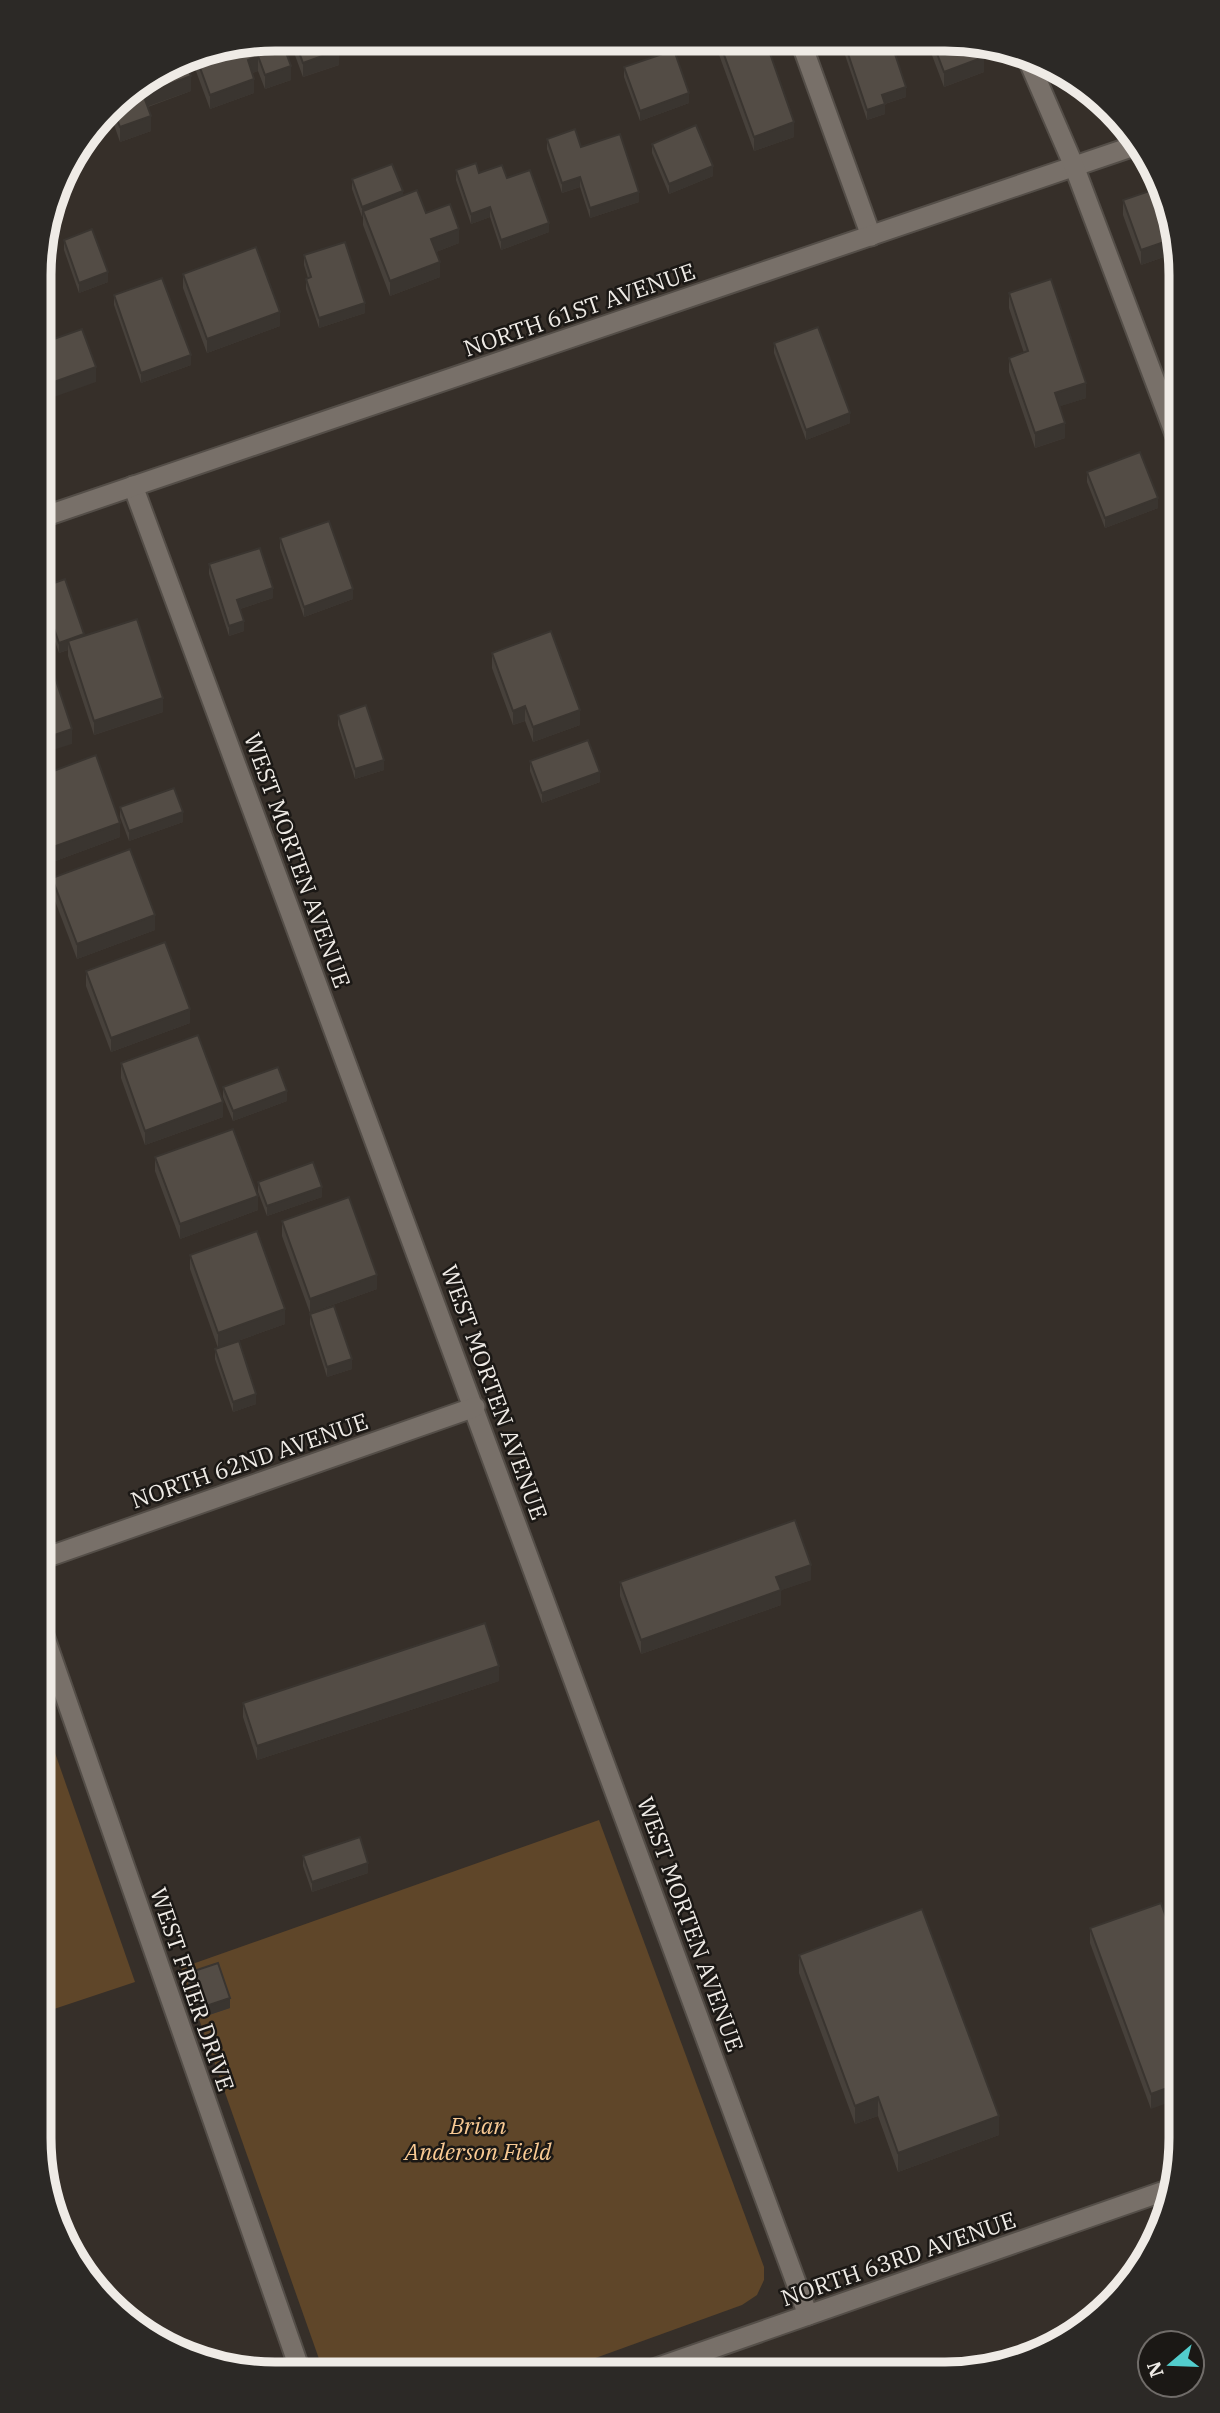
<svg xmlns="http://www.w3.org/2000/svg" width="1220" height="2413" font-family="'IBM Plex Serif',serif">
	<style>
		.green { fill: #5f4629 }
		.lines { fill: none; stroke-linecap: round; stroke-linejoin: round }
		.minor-casing { stroke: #544e48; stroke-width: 23 }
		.tertiary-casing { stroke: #544e48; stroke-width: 23 }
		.minor { stroke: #787069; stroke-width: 19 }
		.tertiary { stroke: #787069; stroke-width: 19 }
		.wall { fill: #47413b }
		.shaded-wall { fill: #3a3530 }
		.building { fill: #534c45; stroke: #3a3530; stroke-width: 2 }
		.labels { text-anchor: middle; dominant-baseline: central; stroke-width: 5; stroke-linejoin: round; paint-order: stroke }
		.street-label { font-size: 23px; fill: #efebe6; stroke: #1b1815 }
		.park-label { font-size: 23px; font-style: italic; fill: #f9ca94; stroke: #1b1815 }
		.rim { fill: none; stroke: #efebe6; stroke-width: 9 }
	</style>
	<rect width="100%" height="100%" fill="#362f29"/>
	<g class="green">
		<polygon points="39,1707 135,1982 39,2014"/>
		<polygon points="599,1820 764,2267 764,2280 757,2295 742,2305 554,2373 324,2373 181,1968"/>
	</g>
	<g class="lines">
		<defs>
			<g id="minor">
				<polyline points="801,42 871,236"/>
				<polyline points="133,486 808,2315"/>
				<polyline points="40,518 1134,146"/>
				<polyline points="39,1560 475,1407"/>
				<polyline points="39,1621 301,2373"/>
			</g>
			<g id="tertiary">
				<polyline points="1029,62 1074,166 1181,450"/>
				<polyline points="639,2374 1173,2188"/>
			</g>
		</defs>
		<use href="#minor" class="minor-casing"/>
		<use href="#tertiary" class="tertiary-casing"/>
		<use href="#minor" class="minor"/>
		<use href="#tertiary" class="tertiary"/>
	</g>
	<g class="wall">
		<polygon points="274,38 291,80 265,89 258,71 252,73 254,93 210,109 190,55"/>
		<polygon points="289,39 353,39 337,44 339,65 303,77"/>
		<polygon points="714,41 766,42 794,137 754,151"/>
		<polygon points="843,42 891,42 906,97 885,104 885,114 867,120 843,49"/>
		<polygon points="913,42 979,43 984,72 944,87 930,50 917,54"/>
		<polygon points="624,67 689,103 640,121 624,77"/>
		<polygon points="191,91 148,107 151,131 120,142 109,110 119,97"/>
		<polygon points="547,139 581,147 639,202 590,218 580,187 562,193 547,149"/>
		<polygon points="652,144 713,176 669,194 652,153"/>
		<polygon points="456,170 479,173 507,178 549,232 501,250 490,217 471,224 456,180"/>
		<polygon points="352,179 403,195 426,213 459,243 436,252 440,277 390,296 363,225 363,217 362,217 352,189"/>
		<polygon points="1169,199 1178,252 1141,265 1123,215 1123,200"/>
		<polygon points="64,240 108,282 79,293 64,250"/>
		<polygon points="304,255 365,313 319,328 306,289 306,279 308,278 304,265"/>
		<polygon points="183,274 280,326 207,353 183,288"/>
		<polygon points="1009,293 1086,398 1060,406 1065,438 1035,448 1009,372 1009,358 1024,353 1009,308"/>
		<polygon points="114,295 191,365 141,383 114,305"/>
		<polygon points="774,343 850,423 806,440 774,353"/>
		<polygon points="1087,472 1158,508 1105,528 1087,482"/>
		<polygon points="280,538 353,599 304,617 280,548"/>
		<polygon points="209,564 273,598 240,609 244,631 229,636 209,574"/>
		<polygon points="40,588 84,636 163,712 94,735 68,656 68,650 59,653 40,598"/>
		<polygon points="492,653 580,725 533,742 525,721 513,725 492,668"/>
		<polygon points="338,715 384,770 355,779 338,725"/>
		<polygon points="530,761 600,782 542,803 530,771"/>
		<polygon points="40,776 120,837 42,866 40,859"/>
		<polygon points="120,807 183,822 129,841 120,817"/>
		<polygon points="52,878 155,930 77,959 52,893"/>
		<polygon points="86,971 190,1023 111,1052 86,986"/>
		<polygon points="121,1063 223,1117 145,1145 121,1078"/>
		<polygon points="223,1087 287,1101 233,1121 223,1097"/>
		<polygon points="155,1157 258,1210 180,1239 155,1171"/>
		<polygon points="258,1182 322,1197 267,1216 258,1192"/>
		<polygon points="282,1221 377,1289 310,1313 282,1236"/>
		<polygon points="190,1255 285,1324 218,1348 190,1269"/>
		<polygon points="310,1314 352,1369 327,1377 310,1324"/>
		<polygon points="215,1349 256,1404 233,1412 215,1359"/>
		<polygon points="811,1580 781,1590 781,1605 641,1654 620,1596 620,1582"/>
		<polygon points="499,1681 257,1760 243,1717 243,1703"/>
		<polygon points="303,1856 368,1873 312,1892 303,1866"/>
		<polygon points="1090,1928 1181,1959 1151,2109 1090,1943"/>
		<polygon points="799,1955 999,2135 898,2172 878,2116 855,2124 799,1973"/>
		<polygon points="188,1973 230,2008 200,2018 188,1983"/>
	</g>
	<g class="shaded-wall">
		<polygon points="333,39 353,39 333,46"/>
		<polygon points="917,43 930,43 930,50 917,54"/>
		<polygon points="339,50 339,65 303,77 303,63"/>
		<polygon points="258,56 258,71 248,74 248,60"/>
		<polygon points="984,57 984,72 944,87 944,72"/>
		<polygon points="291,66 291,80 265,89 265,75"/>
		<polygon points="191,76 191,91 143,108 143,94"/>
		<polygon points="254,79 254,93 210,109 210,95"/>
		<polygon points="906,87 906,97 885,104 885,114 867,120 867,110 882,95"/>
		<polygon points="689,93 689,103 640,121 640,111"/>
		<polygon points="151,116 151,131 120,142 120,127"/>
		<polygon points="794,122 794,137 754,151 754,137"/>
		<polygon points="713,166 713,176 669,194 669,184"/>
		<polygon points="580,177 580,187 562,193 562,183"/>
		<polygon points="403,191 403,201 363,211 363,217 362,217 362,207"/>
		<polygon points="639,192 639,202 590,218 590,208"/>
		<polygon points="490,207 490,217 471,224 471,214"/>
		<polygon points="549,223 549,232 501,250 501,240"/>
		<polygon points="459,229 459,243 431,254 431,239"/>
		<polygon points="1176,238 1178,252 1141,265 1141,250"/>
		<polygon points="440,262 440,277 390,296 390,281"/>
		<polygon points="108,272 108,282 79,293 79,283"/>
		<polygon points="365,303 365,313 319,328 319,318"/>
		<polygon points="280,312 280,326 207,353 207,339"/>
		<polygon points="191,355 191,365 141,383 141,373"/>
		<polygon points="96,367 96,382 40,402 40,387"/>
		<polygon points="1086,383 1086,398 1055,408 1055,393"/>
		<polygon points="850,413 850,423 806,440 806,430"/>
		<polygon points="1065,423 1065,438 1035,448 1035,433"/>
		<polygon points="1158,498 1158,508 1105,528 1105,518"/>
		<polygon points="273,588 273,598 237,610 237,600"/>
		<polygon points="353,589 353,599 304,617 304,607"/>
		<polygon points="244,621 244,631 229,636 229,626"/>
		<polygon points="84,634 84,644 68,641 68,650 59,653 59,643"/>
		<polygon points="163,698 163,712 94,735 94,721"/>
		<polygon points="525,706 525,721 513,725 513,711"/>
		<polygon points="580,710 580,725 533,742 533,727"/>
		<polygon points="72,729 72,744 40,754 40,740"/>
		<polygon points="384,760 384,770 355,779 355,769"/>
		<polygon points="600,772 600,782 542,803 542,793"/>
		<polygon points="183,812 183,822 129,841 129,831"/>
		<polygon points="120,823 120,837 42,866 42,851"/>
		<polygon points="155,915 155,930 77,959 77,944"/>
		<polygon points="190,1009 190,1023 111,1052 111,1038"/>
		<polygon points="287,1091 287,1101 233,1121 233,1111"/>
		<polygon points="223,1102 223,1117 145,1145 145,1131"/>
		<polygon points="322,1187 322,1197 267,1216 267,1206"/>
		<polygon points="258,1196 258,1210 180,1239 180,1224"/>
		<polygon points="377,1275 377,1289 310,1313 310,1299"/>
		<polygon points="285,1309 285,1324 218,1348 218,1333"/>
		<polygon points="352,1359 352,1369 327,1377 327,1367"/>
		<polygon points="256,1394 256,1404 233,1412 233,1402"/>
		<polygon points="811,1565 811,1580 776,1592 776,1577"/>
		<polygon points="781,1590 781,1605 641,1654 641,1640"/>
		<polygon points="499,1666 499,1681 257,1760 257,1746"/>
		<polygon points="368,1863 368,1873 312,1892 312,1882"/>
		<polygon points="230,1998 230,2008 200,2018 200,2008"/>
		<polygon points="1181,2083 1181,2098 1151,2109 1151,2094"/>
		<polygon points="878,2097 878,2116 855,2124 855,2106"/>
		<polygon points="999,2116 999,2135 898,2172 898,2153"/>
	</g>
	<g class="building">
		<polygon points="274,38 281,39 291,66 265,75 258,56 248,60 254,79 210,95 195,54"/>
		<polygon points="294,39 335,39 339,50 303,63"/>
		<polygon points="719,41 766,42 794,122 754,137"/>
		<polygon points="844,42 891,42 906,87 882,95 885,104 867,110"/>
		<polygon points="933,43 979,43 984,57 944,72"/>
		<polygon points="674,50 689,93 640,111 624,67"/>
		<polygon points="184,57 191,76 143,94 151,116 120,127 112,106 119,97"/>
		<polygon points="696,125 713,166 669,184 652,144"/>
		<polygon points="575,129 581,147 620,134 639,192 590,208 580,177 562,183 547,139"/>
		<polygon points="476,163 479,173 502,165 507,178 530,170 549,223 501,240 490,207 471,214 456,170"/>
		<polygon points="392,164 403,191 362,207 352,179"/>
		<polygon points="1161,187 1169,199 1176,238 1141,250 1123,200"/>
		<polygon points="417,190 426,213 450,204 459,229 431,239 440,262 390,281 363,211"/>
		<polygon points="92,229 108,272 79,283 64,240"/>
		<polygon points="345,242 365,303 319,318 306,279 311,277 304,255"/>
		<polygon points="256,247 280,312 207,339 183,274"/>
		<polygon points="162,278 191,355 141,373 114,295"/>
		<polygon points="1051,279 1086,383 1055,393 1065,423 1035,433 1009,358 1028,351 1009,293"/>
		<polygon points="40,303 54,339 82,329 96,367 40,387"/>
		<polygon points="818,327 850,413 806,430 774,343"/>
		<polygon points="1140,452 1158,498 1105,518 1087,472"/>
		<polygon points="329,521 353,589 304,607 280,538"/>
		<polygon points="260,548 273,588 237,600 244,621 229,626 209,564"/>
		<polygon points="65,579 84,634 59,643 40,588"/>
		<polygon points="137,619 163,698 94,721 68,641"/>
		<polygon points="551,631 580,710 533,727 525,706 513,711 492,653"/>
		<polygon points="46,650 72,729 40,740 40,652"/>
		<polygon points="366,705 384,760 355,769 338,715"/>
		<polygon points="588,740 600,772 542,793 530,761"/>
		<polygon points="96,755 120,823 42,851 40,844 40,776"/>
		<polygon points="174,788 183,812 129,831 120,807"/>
		<polygon points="130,849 155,915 77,944 52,878"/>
		<polygon points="165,942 190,1009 111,1038 86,971"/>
		<polygon points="198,1035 223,1102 145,1131 121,1063"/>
		<polygon points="278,1067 287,1091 233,1111 223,1087"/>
		<polygon points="233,1129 258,1196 180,1224 155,1157"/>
		<polygon points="313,1162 322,1187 267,1206 258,1182"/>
		<polygon points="349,1197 377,1275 310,1299 282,1221"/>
		<polygon points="257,1231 285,1309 218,1333 190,1255"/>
		<polygon points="334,1306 352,1359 327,1367 310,1314"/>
		<polygon points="239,1341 256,1394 233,1402 215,1349"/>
		<polygon points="795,1520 811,1565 776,1577 781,1590 641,1640 620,1582"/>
		<polygon points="485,1623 499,1666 257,1746 243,1703"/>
		<polygon points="360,1837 368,1863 312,1882 303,1856"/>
		<polygon points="1161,1903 1181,1959 1181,2083 1151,2094 1090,1928"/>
		<polygon points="922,1909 999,2116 898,2153 878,2097 855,2106 799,1955"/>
		<polygon points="218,1963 230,1998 200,2008 188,1973"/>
	</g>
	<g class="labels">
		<g class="street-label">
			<text transform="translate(579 309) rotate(-19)">NORTH 61ST AVENUE</text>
			<text transform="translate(298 860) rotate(70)">WEST MORTEN AVENUE</text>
			<text transform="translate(495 1392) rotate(70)">WEST MORTEN AVENUE</text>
			<text transform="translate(249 1460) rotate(-19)">NORTH 62ND AVENUE</text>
			<text transform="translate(691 1924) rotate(70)">WEST MORTEN AVENUE</text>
			<text transform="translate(193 1989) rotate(71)">WEST FRIER DRIVE</text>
			<text transform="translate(898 2258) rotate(-19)">NORTH 63RD AVENUE</text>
		</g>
		<g class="park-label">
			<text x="478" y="2125">Brian<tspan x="478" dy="26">Anderson Field</tspan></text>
		</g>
	</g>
	<path d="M0 0H1220V2413H0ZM275 51H945A224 224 0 0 1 1169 275V2138A224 224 0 0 1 945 2362H275A224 224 0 0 1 51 2138V275A224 224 0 0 1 275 51Z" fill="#2c2926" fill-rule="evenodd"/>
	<path class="rim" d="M275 51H945A224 224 0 0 1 1169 275V2138A224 224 0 0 1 945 2362H275A224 224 0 0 1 51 2138V275A224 224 0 0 1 275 51Z"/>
	<g transform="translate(1171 2364) rotate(251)"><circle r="33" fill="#1b1815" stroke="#706c69" stroke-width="2"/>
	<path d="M0-5L12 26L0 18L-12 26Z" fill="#52cdcd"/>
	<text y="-10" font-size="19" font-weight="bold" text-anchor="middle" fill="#efebe6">N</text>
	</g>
</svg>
